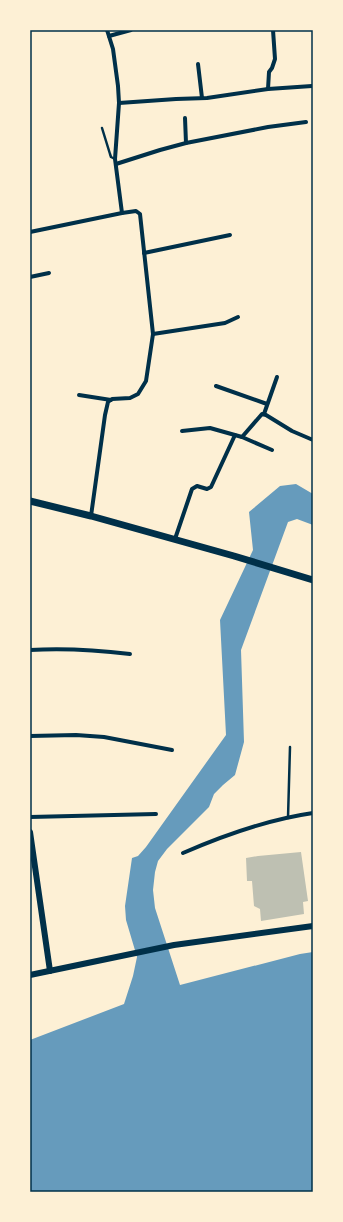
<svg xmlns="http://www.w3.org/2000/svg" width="343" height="1222" font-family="'Fira Sans',sans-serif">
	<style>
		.water { fill: #669bbc }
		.building { fill: #bec0b2 }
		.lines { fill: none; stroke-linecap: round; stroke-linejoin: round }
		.service { stroke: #003049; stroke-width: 2.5 }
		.minor { stroke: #003049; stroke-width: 4 }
		.tertiary { stroke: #003049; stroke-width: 6 }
		.secondary { stroke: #003049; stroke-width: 7 }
		.neatline { fill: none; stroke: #003049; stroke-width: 1.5 }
	</style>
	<rect width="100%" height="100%" fill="#fdf0d5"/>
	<polygon class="water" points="296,484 313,494 313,525 297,519 288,522 241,650 244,742 235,775 223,785 214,794 209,807 167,849 158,861 155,872 153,890 155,908 180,985 300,954 313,952 313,1192 30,1192 30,1040 124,1004 133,976 137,957 126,920 125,906 132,858 138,856 146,847 226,735 220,620 253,550 249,512 280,486"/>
	<polygon class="building" points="301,852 308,901 303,902 304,914 261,921 260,909 254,906 252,881 247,881 246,858 258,856"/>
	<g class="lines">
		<g class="service">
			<polyline points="102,128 110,154 111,157 115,159"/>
			<polyline points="288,818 290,747"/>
		</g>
		<g class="minor">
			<polyline points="107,30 113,49 118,86 119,103 115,159 122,213"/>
			<polyline points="109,36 131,30"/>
			<polyline points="198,64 202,98"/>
			<polyline points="268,89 269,72 272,68 275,59 273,30"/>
			<polyline points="119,103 176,99 207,98 268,89 312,86"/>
			<polyline points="185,118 186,143"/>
			<polyline points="116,164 160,150 186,143 268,127 306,122"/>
			<polyline points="30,232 122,213 136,211 140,214 153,334 146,381 138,394 130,398 112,399 108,402 105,415 91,516"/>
			<polyline points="144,253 230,235"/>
			<polyline points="30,277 49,273"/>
			<polyline points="153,334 225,323 238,317"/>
			<polyline points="216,386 267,404"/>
			<polyline points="79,395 111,400"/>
			<polyline points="264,414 277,377"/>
			<polyline points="182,431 210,428 242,437"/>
			<polyline points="272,450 242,437 262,414 266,415 292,431 313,440"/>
			<polyline points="175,539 192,489 197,486 207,489 211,487 235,435"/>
			<path d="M30,650C64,648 97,650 130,654"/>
			<polyline points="30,736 76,735 104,737 172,750"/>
			<polyline points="30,817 156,814"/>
			<path d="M183,853C222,836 271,819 313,813"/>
		</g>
		<g class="tertiary">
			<polyline points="30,832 50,971"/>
			<polyline points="30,975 174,945 313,926"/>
		</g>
		<polyline class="secondary" points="30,501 91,516 234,556 313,580"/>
	</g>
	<rect width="343" height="1222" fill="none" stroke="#fdf0d5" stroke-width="62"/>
	<rect x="31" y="31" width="281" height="1160" class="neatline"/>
</svg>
